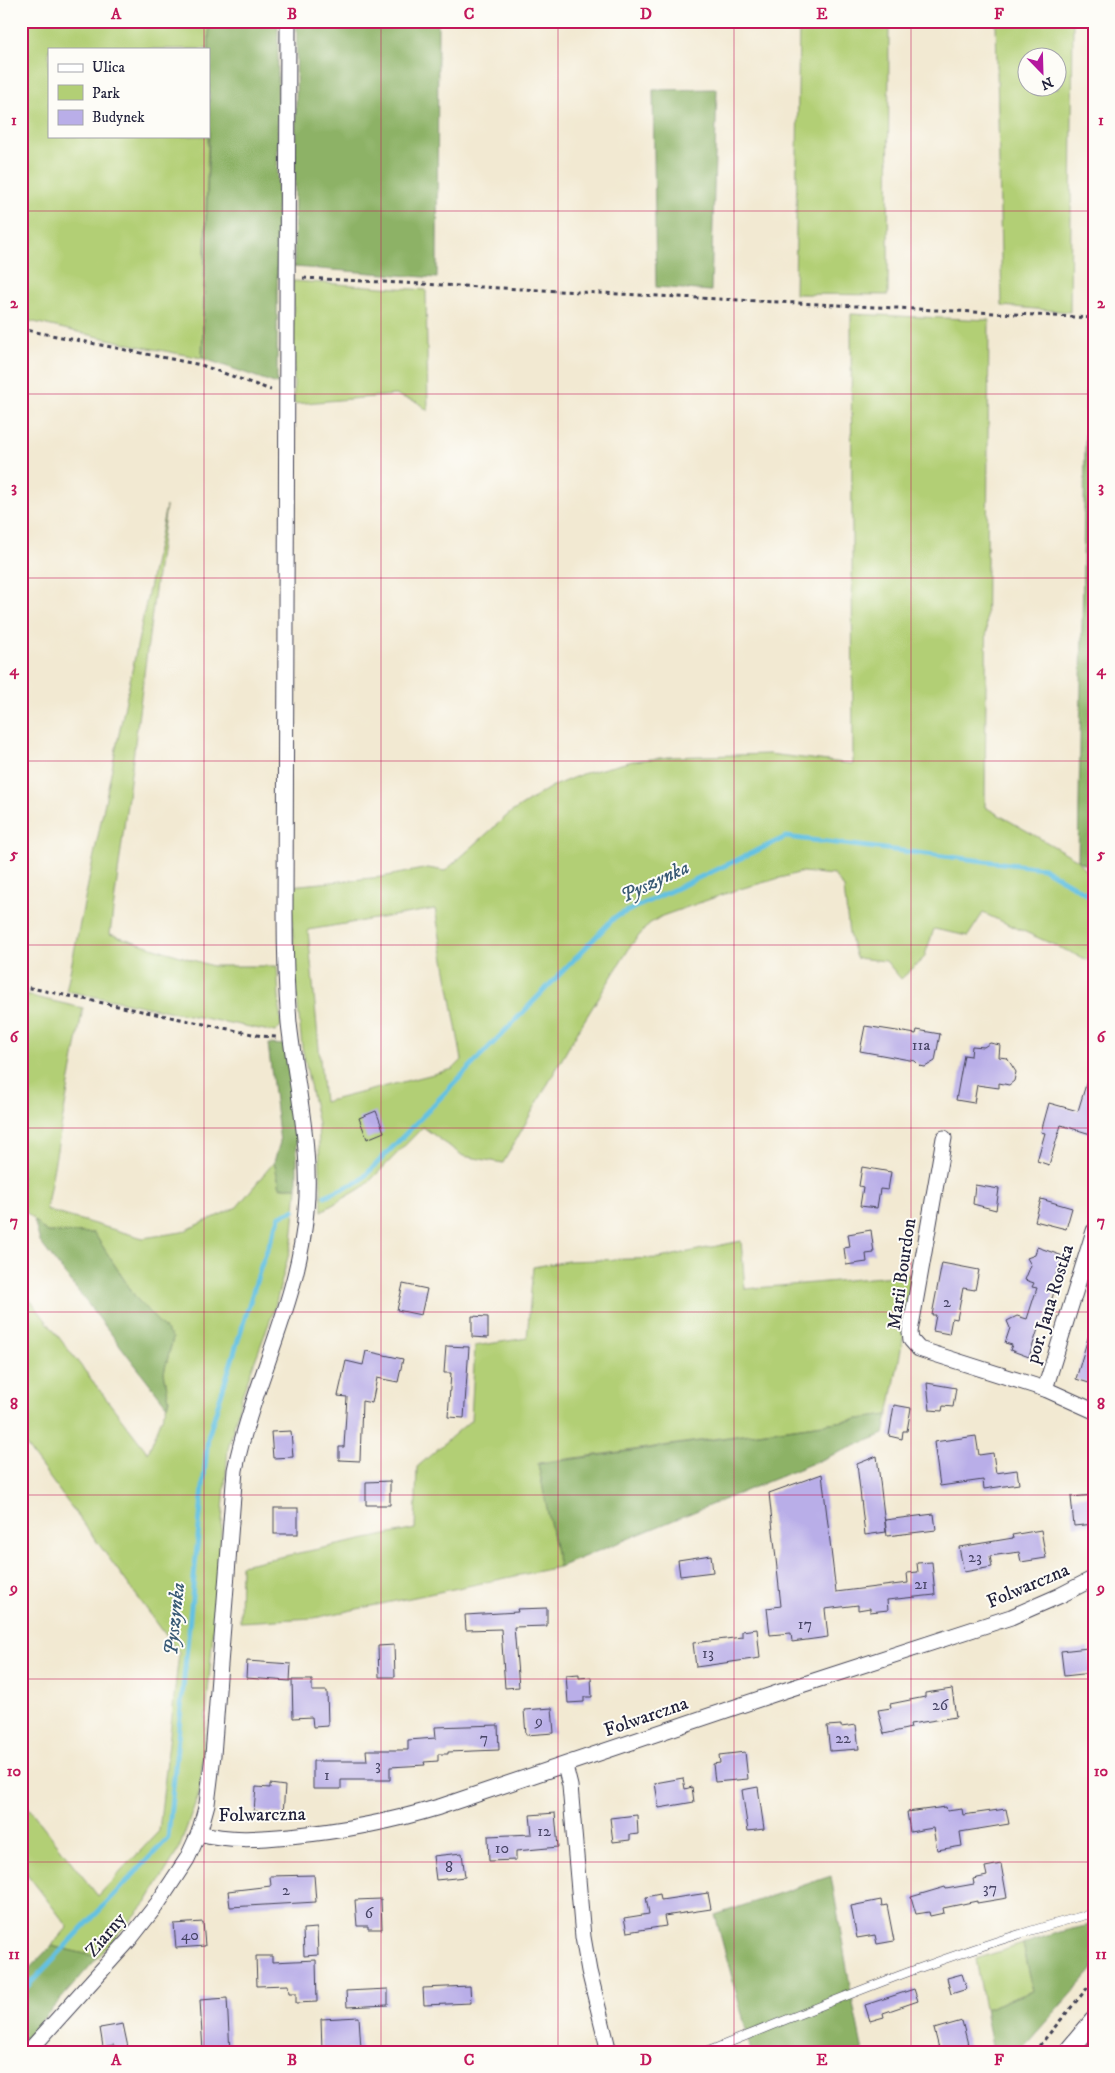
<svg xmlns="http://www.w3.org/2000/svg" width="1115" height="2073" font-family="'IM FELL DW Pica',serif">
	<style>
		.green { fill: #b2cf75; stroke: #6a7858; fill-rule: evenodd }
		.forest { fill: #8db266; stroke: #586a50 }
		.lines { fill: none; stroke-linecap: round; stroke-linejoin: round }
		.stream { stroke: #64c1e2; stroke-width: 5 }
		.building { fill: #b9aee8 }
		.service-casing { stroke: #414052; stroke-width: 9 }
		.minor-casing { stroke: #414052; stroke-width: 17 }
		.tertiary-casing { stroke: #414052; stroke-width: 21 }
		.path { stroke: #414052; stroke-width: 3; stroke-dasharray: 4 4; stroke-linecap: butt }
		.service { stroke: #fff; stroke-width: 8 }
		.minor { stroke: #fff; stroke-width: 15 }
		.tertiary { stroke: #fff; stroke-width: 19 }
		.grid { fill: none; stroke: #c2185b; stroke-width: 1; stroke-opacity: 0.55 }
		.labels { text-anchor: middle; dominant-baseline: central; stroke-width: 4; stroke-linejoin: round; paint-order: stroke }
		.number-label { font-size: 16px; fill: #484566 }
		.street-label { font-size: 19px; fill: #22223b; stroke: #fdfcf7 }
		.water-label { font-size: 20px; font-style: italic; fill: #395a75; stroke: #fdfcf7 }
		.neatline { fill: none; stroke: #c2185b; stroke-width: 2 }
		.grid-label { font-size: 16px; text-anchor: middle; font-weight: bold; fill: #c2185b }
	</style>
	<rect width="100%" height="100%" fill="#fdfcf7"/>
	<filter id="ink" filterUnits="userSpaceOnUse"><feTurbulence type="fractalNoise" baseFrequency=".02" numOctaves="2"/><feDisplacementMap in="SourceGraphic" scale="10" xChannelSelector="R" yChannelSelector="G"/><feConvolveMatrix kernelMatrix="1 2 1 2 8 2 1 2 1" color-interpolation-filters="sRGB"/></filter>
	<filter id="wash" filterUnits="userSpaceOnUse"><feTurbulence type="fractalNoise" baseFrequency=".0096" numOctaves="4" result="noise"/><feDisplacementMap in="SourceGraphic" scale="20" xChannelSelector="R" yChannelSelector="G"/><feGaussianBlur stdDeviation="1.12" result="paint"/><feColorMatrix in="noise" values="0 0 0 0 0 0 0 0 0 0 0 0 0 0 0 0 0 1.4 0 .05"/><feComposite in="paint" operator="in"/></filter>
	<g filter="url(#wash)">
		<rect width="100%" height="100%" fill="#f2e9d2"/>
		<g class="green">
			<polygon points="21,21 209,21 209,82 209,49 49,49 49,136 208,136 202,358 138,346 21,319"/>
			<polygon points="799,21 889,21 888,295 795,294"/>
			<path d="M996,21H1073L1070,312L1002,306ZM1028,58H1058V88H1028Z"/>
			<polygon points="293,281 426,290 428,411 417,402 395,395 294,404"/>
			<path d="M851,314L989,320L985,807L1078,860L1094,883V963L983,913L968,936L934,929L924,958L901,979L886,961L856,958L849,934L844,888L834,875L802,872L736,890L662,916L649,924L632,944L579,1029L503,1163L463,1156L423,1127L365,1186L322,1211L318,1124L302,1047L296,986L290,886L382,877L428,868L445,871L510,813L551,787L582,774L633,761L669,757L769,754L853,764ZM435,909L462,1060L453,1069L324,1102L308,930Z"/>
			<polygon points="166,506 110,934 212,966 277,966 281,1027 275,1032 66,991"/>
			<polygon points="21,994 83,1008 46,1210 143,1238 182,1232 237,1207 274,1162 280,1187 297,1187 292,1242 274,1310 242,1395 228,1449 200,1790 179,1849 147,1902 98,1957 51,1946 68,1927 21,1866 21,1798 98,1896 159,1831 179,1653 21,1439 21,1288 148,1453 169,1400 164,1372 173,1339 136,1298 94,1233 46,1232 25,1211 21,1210"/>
			<polygon points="741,1241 745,1289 916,1274 888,1415 538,1463 559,1567 314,1618 240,1622 241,1565 415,1529 417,1467 471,1420 475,1346 527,1338 533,1267 568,1261 660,1258"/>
			<polygon points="1023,1944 1033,1991 985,2009 976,1959"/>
		</g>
		<g class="forest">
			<polygon points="209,21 278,21 277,384 202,358 209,136"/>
			<polygon points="297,21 438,21 437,278 294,267"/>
			<polygon points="717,89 711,291 656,287 653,90"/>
			<polygon points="1086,390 1094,390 1094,870 1078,860"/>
			<polygon points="268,1044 286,1045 297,1122 297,1187 280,1187 274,1162 280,1142"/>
			<polygon points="34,1220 46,1232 94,1233 136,1298 173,1338 164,1372 169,1400 167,1406 40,1242"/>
			<polygon points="888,1415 884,1434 559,1567 538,1464"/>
			<polygon points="831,1876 853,2003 863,2052 751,2052 744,2022 715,1915"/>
			<polygon points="1094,1924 1094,1968 1019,2052 993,2052 985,2009 1033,1991 1023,1944 1059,1932"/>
			<polygon points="51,1946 98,1957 21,2044 21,1977"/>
		</g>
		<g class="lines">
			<g class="stream">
				<polyline points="325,1196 360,1181 615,917 786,837 1043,868 1094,898"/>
				<polyline points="21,1993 168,1838 208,1437 261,1266 280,1216 294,1210"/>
			</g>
		</g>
		<g id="blocks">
			<g class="building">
				<polygon points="865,1026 916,1034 917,1030 940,1034 935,1061 925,1067 920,1066 915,1061 860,1051"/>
				<polygon points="990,1043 1000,1045 999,1057 1007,1058 1016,1072 1014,1081 1009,1085 999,1083 999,1088 977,1085 974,1103 956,1100 964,1055 971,1056 972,1046 984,1047"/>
				<polygon points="1090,1071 1094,1072 1094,1135 1061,1125 1049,1165 1037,1161 1045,1133 1041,1132 1049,1103 1078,1111"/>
				<polygon points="376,1111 384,1132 367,1139 359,1118"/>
				<polygon points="862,1167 891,1172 888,1190 880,1189 877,1208 860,1206 863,1187 859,1186"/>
				<polygon points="975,1185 999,1189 996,1210 973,1204"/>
				<polygon points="1041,1199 1072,1208 1066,1229 1035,1221"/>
				<polygon points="871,1230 874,1253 866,1254 867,1262 846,1265 844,1248 850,1247 848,1234"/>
				<polygon points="1037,1247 1063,1256 1050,1291 1054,1292 1044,1324 1040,1323 1029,1357 1010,1350 1012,1345 1005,1343 1010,1328 1007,1321 1017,1316 1027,1319 1037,1288 1032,1287 1034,1283 1025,1280 1031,1265 1027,1258 1035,1255"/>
				<polygon points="942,1263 979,1270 975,1290 963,1288 957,1319 952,1318 949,1334 933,1331 936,1315 932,1315"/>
				<polygon points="403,1284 427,1289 421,1315 397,1310"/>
				<polygon points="472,1316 488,1317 488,1338 472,1337"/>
				<polygon points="1090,1331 1094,1332 1094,1383 1089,1383 1076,1379"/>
				<polygon points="446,1346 469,1347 464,1418 448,1417 451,1373 444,1373"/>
				<polygon points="366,1351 403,1359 398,1382 377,1378 372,1403 362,1401 360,1461 339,1460 339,1447 344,1447 347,1397 338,1396 346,1361 363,1365"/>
				<polygon points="927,1383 956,1388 953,1407 943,1406 942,1411 930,1410"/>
				<polygon points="894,1405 911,1408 907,1431 903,1431 902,1439 889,1436"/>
				<polygon points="291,1431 293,1457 273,1458 271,1432"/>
				<polygon points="976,1436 979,1455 993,1453 996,1473 1017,1470 1019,1484 984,1489 983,1480 940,1486 934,1442"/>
				<polygon points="877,1456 886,1532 865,1535 857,1464"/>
				<polygon points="822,1474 836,1592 908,1583 907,1573 918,1572 917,1563 932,1562 935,1595 887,1600 888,1610 870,1612 870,1608 858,1610 858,1605 825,1609 828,1637 792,1642 791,1633 770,1635 767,1608 781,1606 769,1493"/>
				<polygon points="390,1481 390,1505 366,1505 366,1482"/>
				<polygon points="1094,1495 1094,1524 1074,1526 1071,1497"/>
				<rect x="274" y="1508" width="24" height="26"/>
				<polygon points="934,1514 936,1530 887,1536 885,1520"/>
				<polygon points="1041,1530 1046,1558 1021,1562 1019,1552 990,1556 992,1567 964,1572 959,1547 1013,1538 1012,1535"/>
				<polygon points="711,1555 713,1572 680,1576 678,1560"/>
				<polygon points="547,1608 547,1626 514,1627 519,1687 505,1688 501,1629 466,1630 465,1615 518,1612 517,1609"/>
				<polygon points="757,1629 760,1658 696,1667 693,1643 742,1637 742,1631"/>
				<polygon points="394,1645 395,1677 379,1677 378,1646"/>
				<polygon points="1088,1648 1092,1673 1064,1676 1061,1651"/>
				<polygon points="247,1661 291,1664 290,1681 246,1678"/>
				<polygon points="579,1674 579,1678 591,1677 592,1697 584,1697 584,1702 568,1703 566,1675"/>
				<polygon points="292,1680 312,1680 312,1691 327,1691 328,1726 313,1727 312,1717 293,1718"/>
				<polygon points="952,1689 956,1717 910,1724 911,1728 884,1734 878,1710 891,1708 890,1704 925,1697 925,1693"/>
				<polygon points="552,1708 554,1733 526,1735 524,1710"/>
				<polygon points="498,1725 499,1750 448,1752 448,1754 438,1754 438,1761 424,1762 425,1765 390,1767 390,1780 341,1780 341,1789 313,1789 313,1761 367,1761 366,1750 408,1750 408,1740 436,1738 435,1727"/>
				<polygon points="841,1725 841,1727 856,1725 859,1749 830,1751 827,1726"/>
				<polygon points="745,1752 748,1779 715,1782 713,1764 720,1763 719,1755"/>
				<polygon points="683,1778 685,1789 692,1787 694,1802 659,1808 655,1783"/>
				<polygon points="270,1784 285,1786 283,1814 254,1811 256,1787 270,1788"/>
				<polygon points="758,1787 764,1829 748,1831 742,1790"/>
				<polygon points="946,1807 947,1811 962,1809 963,1815 1006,1809 1009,1824 960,1832 962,1846 937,1850 933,1828 910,1832 907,1812"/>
				<polygon points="555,1813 558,1847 516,1851 516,1860 489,1861 488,1836 532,1834 530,1815"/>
				<polygon points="637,1815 638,1834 630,1835 630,1840 613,1842 610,1818"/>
				<polygon points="462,1853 465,1877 436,1880 433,1856"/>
				<polygon points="1001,1864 1007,1898 977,1903 977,1901 943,1908 944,1913 930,1916 929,1912 916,1914 911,1897 945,1887 946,1889 974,1884 973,1879 987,1876 985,1867"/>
				<polygon points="314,1875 316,1902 230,1907 228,1891 271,1886 270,1876"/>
				<polygon points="708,1893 711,1909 664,1916 666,1926 627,1932 624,1918 649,1914 646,1897 660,1894 661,1900"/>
				<polygon points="381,1899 382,1929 368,1929 368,1926 357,1926 355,1900"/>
				<polygon points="881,1900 882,1906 887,1905 894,1941 877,1944 875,1935 857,1938 851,1906"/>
				<polygon points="203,1922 205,1946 176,1948 174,1924"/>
				<polygon points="317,1928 318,1955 304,1956 303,1929"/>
				<polygon points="256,1956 272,1956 272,1962 316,1960 317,2002 296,2003 296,1993 289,1993 288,1985 257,1986"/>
				<polygon points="962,1974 967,1989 951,1994 947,1978"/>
				<polygon points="470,1986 471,2003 424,2005 423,1988"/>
				<polygon points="388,1989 388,2005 347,2007 346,1991"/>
				<polygon points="914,1989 918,2001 883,2013 884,2017 870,2021 865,2005"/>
				<polygon points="227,1998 230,2052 203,2052 200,2000"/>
				<polygon points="359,2017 361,2049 322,2051 321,2019"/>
				<polygon points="962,2021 970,2052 940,2052 934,2029"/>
				<polygon points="123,2024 129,2052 115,2052 114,2045 103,2047 100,2028"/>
			</g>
		</g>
	</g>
	<g filter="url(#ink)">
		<use href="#blocks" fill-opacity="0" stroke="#414052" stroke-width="1"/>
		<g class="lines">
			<defs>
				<path id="service" d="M706,2052C833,2001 961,1947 1094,1913"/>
				<g id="minor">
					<polyline points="944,1138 910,1332 911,1340 919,1349 1045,1389 1094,1411"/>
					<polyline points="1045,1389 1094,1231"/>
					<polyline points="565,1766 570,1786 583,1937 589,1971 609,2052"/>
					<path d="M199,1833C229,1841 259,1839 290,1836C341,1831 390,1822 439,1807L786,1690L1011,1617L1059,1596L1094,1578"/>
					<path d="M28,2052L129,1940L158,1903L187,1859L199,1833L207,1804L213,1755L235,1470C253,1382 299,1302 306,1211C312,1147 296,1086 289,1023C286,986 285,949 285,913L288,21"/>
				</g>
				<polyline id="tertiary" points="1068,2052 1094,2021"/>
			</defs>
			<use href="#service" class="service-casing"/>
			<use href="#minor" class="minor-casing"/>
			<use href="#tertiary" class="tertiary-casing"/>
			<g class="path">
				<polyline points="303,278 1094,318"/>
				<polyline points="21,329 201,365 271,390"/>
				<polyline points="21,986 262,1036 276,1037"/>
				<polyline points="1034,2052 1094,1980"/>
			</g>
			<use href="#service" class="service"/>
			<use href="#minor" class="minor"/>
			<use href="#tertiary" class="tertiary"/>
		</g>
	</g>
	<path class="grid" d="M204,21V49M381,21V2052M558,21V2052M734,21V2052M911,21V2052M204,136V2052M21,211H1094M21,394H1094M21,578H1094M21,761H1094M21,945H1094M21,1128H1094M21,1312H1094M21,1495H1094M21,1679H1094M21,1862H1094"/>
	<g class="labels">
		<g class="number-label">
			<text x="921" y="1045">11a</text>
			<text x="947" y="1302">2</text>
			<text x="975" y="1557">23</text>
			<text x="921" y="1584">21</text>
			<text x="805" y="1624">17</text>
			<text x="708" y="1653">13</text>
			<text x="940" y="1705">26</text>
			<text x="539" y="1721">9</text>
			<text x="484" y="1738">7</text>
			<text x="843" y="1738">22</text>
			<text x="378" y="1765">3</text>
			<text x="327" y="1775">1</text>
			<text x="544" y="1831">12</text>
			<text x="502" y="1848">10</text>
			<text x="449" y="1867">8</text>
			<text x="990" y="1888">37</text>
			<text x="286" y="1890">2</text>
			<text x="369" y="1913">6</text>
			<text x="190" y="1935">40</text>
		</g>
		<g class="street-label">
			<text transform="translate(902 1274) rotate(-82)">Marii Bourdon</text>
			<text transform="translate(1050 1304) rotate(-73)">por. Jana Rostka</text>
			<text transform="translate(1028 1586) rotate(-23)">Folwarczna</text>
			<text transform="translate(646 1717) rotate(-19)">Folwarczna</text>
			<text transform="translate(262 1815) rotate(-1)">Folwarczna</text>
			<text transform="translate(106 1935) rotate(-50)">Ziarny</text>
		</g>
		<g class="water-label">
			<text transform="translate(655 882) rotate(-25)">Pyszynka</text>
			<text transform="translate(175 1619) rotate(-84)">Pyszynka</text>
		</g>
	</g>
	<rect width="1115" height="2073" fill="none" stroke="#fdfcf7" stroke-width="55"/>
	<rect x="48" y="48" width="162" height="90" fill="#fdfcf7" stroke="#a5a5ac"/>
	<rect x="58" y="64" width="25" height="8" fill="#ffffff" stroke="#a5a5ac"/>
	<text x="92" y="72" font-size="15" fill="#22223b">Ulica</text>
	<rect x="58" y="85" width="25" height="15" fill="#b2cf75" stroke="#a5a5ac"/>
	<text x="92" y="98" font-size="15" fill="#22223b">Park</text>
	<rect x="58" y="110" width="25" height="15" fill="#b9aee8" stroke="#a5a5ac"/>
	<text x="92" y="122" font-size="15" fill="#22223b">Budynek</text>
	<g transform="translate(1042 72) rotate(157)"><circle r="24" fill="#fdfcf7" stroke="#a5a5ac"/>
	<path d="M0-4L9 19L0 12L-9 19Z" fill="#b5179e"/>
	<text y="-8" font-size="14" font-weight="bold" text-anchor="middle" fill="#22223b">N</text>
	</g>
	<rect x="28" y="28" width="1060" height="2018" class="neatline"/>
	<g class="grid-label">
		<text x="116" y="19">A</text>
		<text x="292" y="19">B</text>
		<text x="469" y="19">C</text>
		<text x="646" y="19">D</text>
		<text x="822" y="19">E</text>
		<text x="999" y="19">F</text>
		<text x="14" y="125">1</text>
		<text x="1101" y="125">1</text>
		<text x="14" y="308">2</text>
		<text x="1101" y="308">2</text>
		<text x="14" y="492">3</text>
		<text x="1101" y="492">3</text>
		<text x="14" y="675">4</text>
		<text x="1101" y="675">4</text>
		<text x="14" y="859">5</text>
		<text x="1101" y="859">5</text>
		<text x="14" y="1042">6</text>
		<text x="1101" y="1042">6</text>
		<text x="14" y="1226">7</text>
		<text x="1101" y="1226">7</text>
		<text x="14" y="1409">8</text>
		<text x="1101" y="1409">8</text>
		<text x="14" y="1593">9</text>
		<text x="1101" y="1593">9</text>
		<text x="14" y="1776">10</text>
		<text x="1101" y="1776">10</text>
		<text x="14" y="1959">11</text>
		<text x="1101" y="1959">11</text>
		<text x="116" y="2065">A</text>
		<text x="292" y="2065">B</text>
		<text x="469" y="2065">C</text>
		<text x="646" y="2065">D</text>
		<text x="822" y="2065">E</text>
		<text x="999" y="2065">F</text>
	</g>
</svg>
